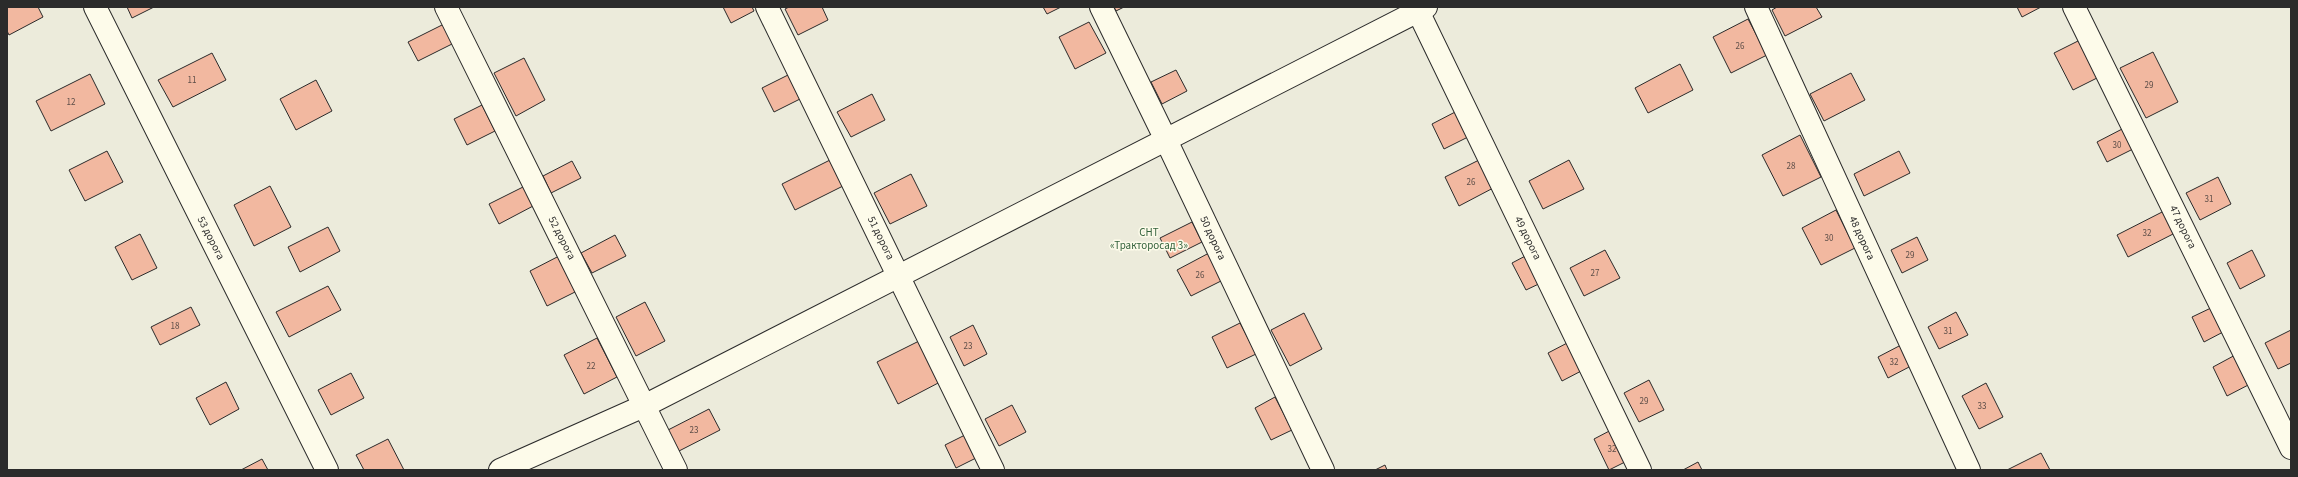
<svg xmlns="http://www.w3.org/2000/svg" width="2298" height="477" font-family="'Source Sans 3',sans-serif">
	<style>
		.green { fill: #ecebdb; stroke: #74746e }
		.building { fill: #f2b8a0; stroke: #2b2b2b }
		.lines { fill: none; stroke-linecap: round; stroke-linejoin: round }
		.minor-casing { stroke: #2b2b2b; stroke-width: 24 }
		.minor { stroke: #fdfbea; stroke-width: 22 }
		.labels { text-anchor: middle; dominant-baseline: central; stroke-width: 3; stroke-linejoin: round; paint-order: stroke }
		.number-label { font-size: 9px; fill: #5d4e48 }
		.street-label { font-size: 11px; fill: #2b2b2b; stroke: #fdfbea }
		.park-label { font-size: 11px; fill: #34623c; stroke: #fdfbea }
	</style>
	<rect width="100%" height="100%" fill="#fdfbea"/>
	<rect class="green" x="7" y="7" width="2284" height="463"/>
	<g class="building">
		<polygon points="7,7 38,7 43,17 9,35 7,31"/>
		<polygon points="127,7 154,7 132,18"/>
		<polygon points="723,7 752,7 754,11 731,23"/>
		<polygon points="789,7 822,7 828,20 798,35 785,9"/>
		<polygon points="1043,7 1061,7 1047,14"/>
		<polygon points="1114,7 1124,7 1116,11"/>
		<polygon points="1777,7 1816,7 1822,17 1785,36 1772,10"/>
		<polygon points="2017,7 2041,7 2022,17"/>
		<polygon points="1748,19 1767,55 1731,73 1713,37"/>
		<polygon points="1089,22 1106,53 1075,69 1059,37"/>
		<polygon points="444,24 454,43 418,61 408,42"/>
		<polygon points="2082,39 2101,76 2073,90 2054,53"/>
		<polygon points="2153,52 2178,102 2146,118 2120,68"/>
		<polygon points="212,53 226,80 173,107 158,80"/>
		<polygon points="524,58 545,100 516,116 494,73"/>
		<polygon points="1680,64 1693,90 1648,113 1635,88"/>
		<polygon points="1176,70 1187,91 1162,104 1151,82"/>
		<polygon points="1851,73 1865,100 1824,121 1810,94"/>
		<polygon points="90,74 105,104 51,131 36,101"/>
		<polygon points="790,74 802,98 774,112 762,88"/>
		<polygon points="316,80 332,111 296,130 280,99"/>
		<polygon points="872,94 885,120 851,137 837,112"/>
		<polygon points="482,105 495,131 467,145 454,119"/>
		<polygon points="1459,110 1472,135 1444,149 1432,124"/>
		<polygon points="2126,127 2137,147 2107,162 2097,142"/>
		<polygon points="1800,135 1821,177 1783,196 1762,155"/>
		<polygon points="107,151 123,182 85,201 69,170"/>
		<polygon points="1899,151 1910,173 1864,196 1854,174"/>
		<polygon points="1483,158 1497,186 1459,206 1445,177"/>
		<polygon points="830,160 843,186 795,210 782,184"/>
		<polygon points="1569,160 1584,189 1543,209 1529,181"/>
		<polygon points="572,161 581,178 551,193 543,176"/>
		<polygon points="911,174 927,206 890,224 874,193"/>
		<polygon points="2218,177 2231,204 2200,220 2186,193"/>
		<polygon points="270,186 291,227 254,246 234,205"/>
		<polygon points="525,186 535,205 499,224 489,204"/>
		<polygon points="1836,210 1855,248 1821,265 1802,228"/>
		<polygon points="2166,210 2177,232 2128,257 2117,235"/>
		<polygon points="1192,222 1202,242 1170,258 1160,238"/>
		<polygon points="328,227 340,251 300,272 288,247"/>
		<polygon points="140,234 157,268 132,280 115,247"/>
		<polygon points="615,235 626,256 592,273 581,253"/>
		<polygon points="1917,237 1928,260 1902,273 1891,250"/>
		<polygon points="1605,250 1620,278 1584,296 1570,268"/>
		<polygon points="2252,250 2265,276 2240,289 2227,263"/>
		<polygon points="1209,253 1223,280 1191,296 1177,270"/>
		<polygon points="1531,253 1545,281 1526,290 1512,263"/>
		<polygon points="561,255 579,290 547,306 530,271"/>
		<polygon points="328,286 341,310 289,337 276,312"/>
		<polygon points="645,302 665,341 636,356 616,317"/>
		<polygon points="191,307 200,325 160,345 151,327"/>
		<polygon points="2213,307 2225,331 2204,342 2192,317"/>
		<polygon points="1956,312 1968,335 1939,349 1928,327"/>
		<polygon points="1304,313 1322,349 1290,366 1271,330"/>
		<polygon points="1240,323 1256,354 1227,368 1212,337"/>
		<polygon points="973,325 987,354 964,366 950,337"/>
		<polygon points="2291,330 2291,363 2278,369 2265,343"/>
		<polygon points="597,338 617,377 584,394 564,355"/>
		<polygon points="921,340 942,381 898,404 877,362"/>
		<polygon points="1571,341 1585,369 1562,381 1548,353"/>
		<polygon points="1901,345 1911,366 1888,378 1878,357"/>
		<polygon points="2239,353 2254,382 2227,396 2213,367"/>
		<polygon points="351,373 364,398 331,415 318,390"/>
		<polygon points="1649,380 1664,410 1639,422 1624,393"/>
		<polygon points="226,382 239,409 210,425 196,398"/>
		<polygon points="1986,383 2003,417 1979,429 1962,396"/>
		<polygon points="1275,397 1292,430 1271,440 1255,408"/>
		<polygon points="1012,405 1026,432 999,446 985,419"/>
		<polygon points="709,409 720,430 679,451 668,430"/>
		<polygon points="1615,428 1631,459 1609,470 1594,439"/>
		<polygon points="969,433 980,456 956,468 945,445"/>
		<polygon points="388,439 404,470 364,470 356,455"/>
		<polygon points="2041,453 2050,470 2007,470"/>
		<polygon points="262,459 268,470 241,470"/>
		<polygon points="1698,462 1702,470 1683,470"/>
		<polygon points="1385,465 1387,470 1375,470"/>
	</g>
	<g class="lines">
		<defs>
			<g id="minor">
				<polyline points="95,7 327,470"/>
				<polyline points="446,7 676,470"/>
				<polyline points="767,7 993,470"/>
				<polyline points="1101,7 1166,140 1323,470"/>
				<polyline points="1416,7 1640,470"/>
				<polyline points="1756,7 1969,470"/>
				<polyline points="2074,7 2291,448"/>
				<polyline points="500,470 646,405 1426,7"/>
			</g>
		</defs>
		<use href="#minor" class="minor-casing"/>
		<use href="#minor" class="minor"/>
	</g>
	<g class="labels">
		<g class="number-label">
			<text x="1740" y="46">26</text>
			<text x="192" y="80">11</text>
			<text x="2149" y="85">29</text>
			<text x="71" y="102">12</text>
			<text x="2117" y="145">30</text>
			<text x="1791" y="166">28</text>
			<text x="1471" y="182">26</text>
			<text x="2209" y="199">31</text>
			<text x="2147" y="233">32</text>
			<text x="1829" y="238">30</text>
			<text x="1910" y="255">29</text>
			<text x="1595" y="273">27</text>
			<text x="1200" y="275">26</text>
			<text x="175" y="326">18</text>
			<text x="1948" y="331">31</text>
			<text x="968" y="346">23</text>
			<text x="1894" y="362">32</text>
			<text x="591" y="366">22</text>
			<text x="1644" y="401">29</text>
			<text x="1982" y="406">33</text>
			<text x="694" y="430">23</text>
			<text x="1612" y="449">32</text>
		</g>
		<g class="street-label">
			<text transform="translate(2183 227) rotate(64)">47 дорога</text>
			<text transform="translate(211 238) rotate(63)">53 дорога</text>
			<text transform="translate(562 238) rotate(63)">52 дорога</text>
			<text transform="translate(881 238) rotate(64)">51 дорога</text>
			<text transform="translate(1213 238) rotate(65)">50 дорога</text>
			<text transform="translate(1528 238) rotate(64)">49 дорога</text>
			<text transform="translate(1862 238) rotate(65)">48 дорога</text>
		</g>
		<g class="park-label">
			<text x="1149" y="232">СНТ<tspan x="1149" dy="13">«Тракторосад 3»</tspan></text>
		</g>
	</g>
	<rect width="2298" height="477" fill="none" stroke="#2b2b2b" stroke-width="16"/>
</svg>
